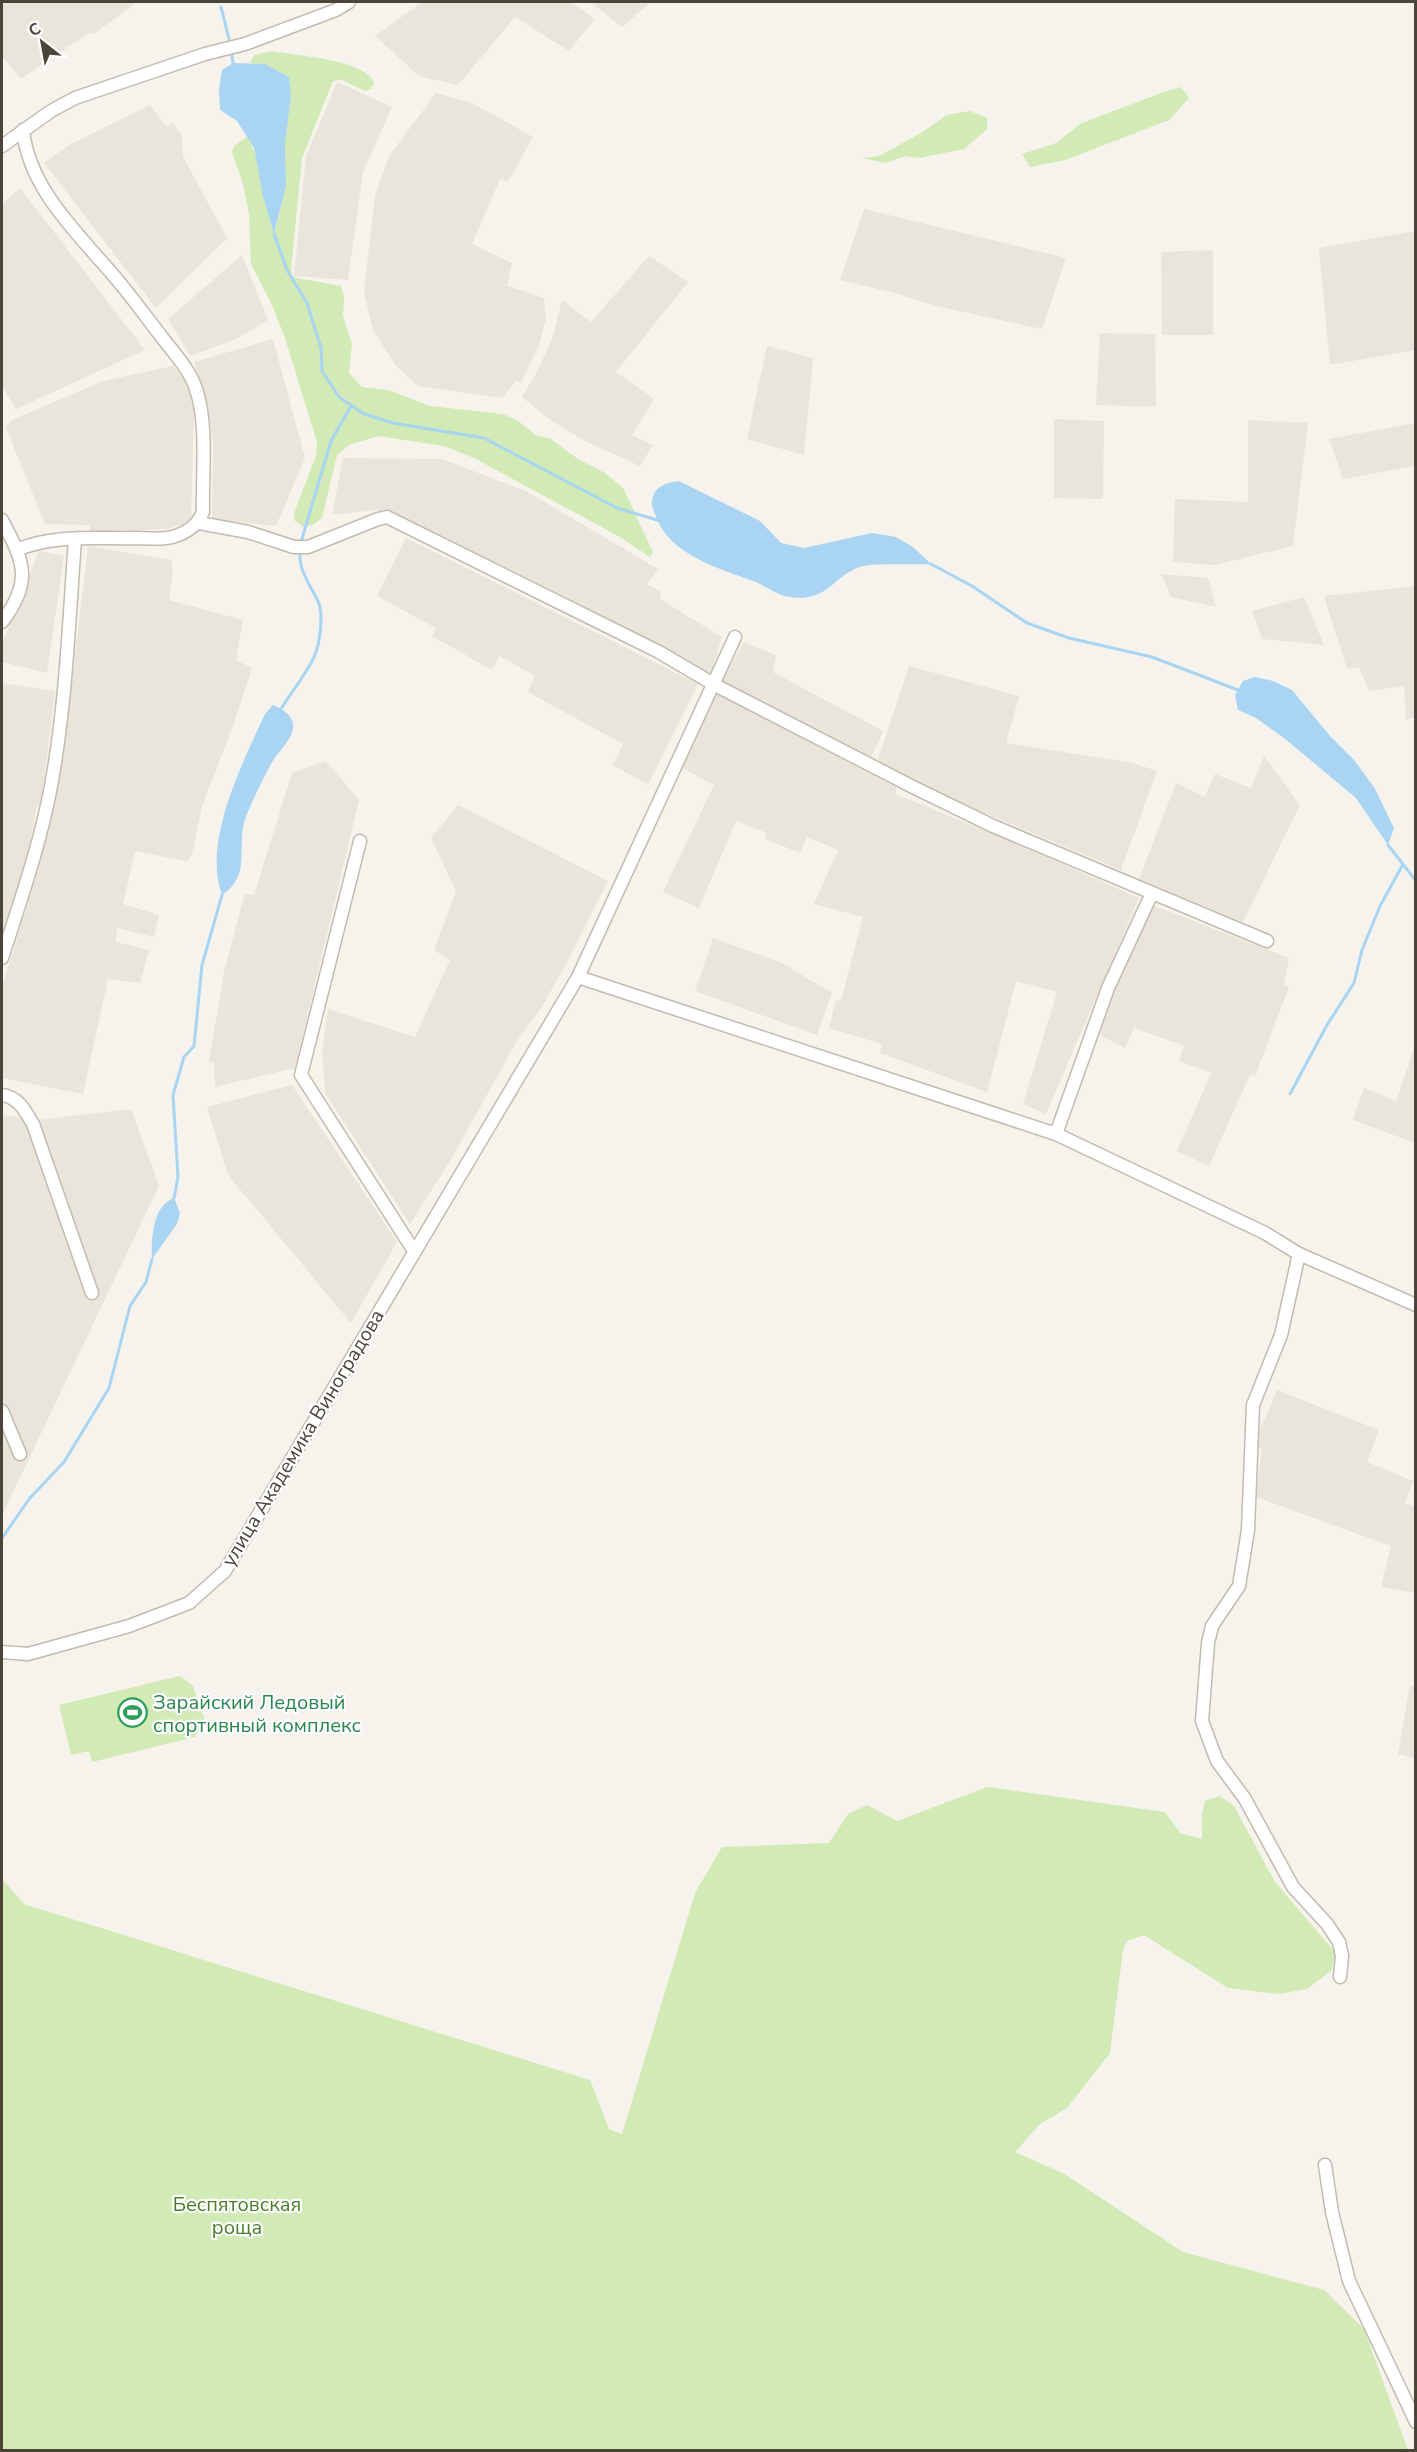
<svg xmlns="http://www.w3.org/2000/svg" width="1417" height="2452" font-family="'Nunito Sans',sans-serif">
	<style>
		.residential { fill: #eae5da }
		.green { fill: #d2eab5 }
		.water { fill: #a9d4f2 }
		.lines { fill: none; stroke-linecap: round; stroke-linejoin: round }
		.stream { stroke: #a9d4f2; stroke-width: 3 }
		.street-casing { stroke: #c2bbae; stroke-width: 15 }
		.street { stroke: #fff; stroke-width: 12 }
		.labels { text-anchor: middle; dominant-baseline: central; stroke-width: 4.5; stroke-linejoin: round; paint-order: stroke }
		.street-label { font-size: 20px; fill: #4b4439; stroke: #fff }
		.leisure-label { font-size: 20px; fill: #27864d; stroke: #fff; text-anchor: start }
		.park-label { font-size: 20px; fill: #4a7f2a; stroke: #fff }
	</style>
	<rect width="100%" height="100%" fill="#f6f3ec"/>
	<g class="residential">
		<polygon points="2,2 137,2 95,33 87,34 21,79 2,56"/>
		<polygon points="422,2 571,2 595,19 569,51 515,17 458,85 419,76 375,36"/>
		<polygon points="590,2 651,2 622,27"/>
		<polygon points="337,82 392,107 363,172 348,280 294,276 306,156"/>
		<polygon points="436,93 472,103 533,137 508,182 500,179 472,244 512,263 507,286 544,298 546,319 539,345 521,383 516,381 502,398 418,386 396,366 373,330 364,292 375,195 389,156"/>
		<polygon points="150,105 166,126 173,123 182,136 183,157 227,238 156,308 44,163 69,145"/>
		<polygon points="20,188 145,350 16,409 4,389 2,390 2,204"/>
		<polygon points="864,209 1066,258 1042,329 940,307 891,292 840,280"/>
		<polygon points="1415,231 1415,350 1330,365 1319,248"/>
		<polygon points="1213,250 1213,335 1162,335 1161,252"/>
		<polygon points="242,255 268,320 234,340 190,356 168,319"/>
		<polygon points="649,256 688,282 616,372 654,399 632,435 653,445 640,466 585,441 549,419 522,397 538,370 553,336 562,300 591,322"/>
		<polygon points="1100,333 1155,334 1156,407 1096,405"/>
		<polygon points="273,339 305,458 276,526 212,519 213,443 207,404 194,362"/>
		<polygon points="767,346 813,358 804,455 747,439"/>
		<polygon points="173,366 189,385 194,408 191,521 167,529 90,532 90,525 45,524 6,428 12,420 103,381"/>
		<polygon points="1054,419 1104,421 1103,499 1054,498"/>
		<polygon points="1248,420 1308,423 1293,546 1215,565 1173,562 1175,499 1248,502"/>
		<polygon points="1415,423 1415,466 1343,479 1329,439"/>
		<polygon points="343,458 442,459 528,492 658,569 647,584 661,592 660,599 722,637 711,674 408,521 377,510 332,515"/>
		<polygon points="406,538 698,684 648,785 613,765 623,744 528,692 535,676 500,656 492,670 432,636 436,628 377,596"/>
		<polygon points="88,546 171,560 173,571 169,600 243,620 236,660 252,668 233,726 202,806 192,854 187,861 135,851 123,904 159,915 154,937 117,928 116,942 149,950 140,983 108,979 83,1094 2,1078 2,980 4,980 38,871 53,800 72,680"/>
		<polygon points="39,551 64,556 47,673 2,662 2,644"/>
		<polygon points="1161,574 1208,578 1216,607 1171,597"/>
		<polygon points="1415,586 1415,717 1406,720 1404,686 1369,691 1359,667 1347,669 1324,596"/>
		<polygon points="1304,597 1324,645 1262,639 1252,611"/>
		<polygon points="744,642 776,655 773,672 883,731 871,758 722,681"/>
		<polygon points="909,666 1019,696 1006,743 1133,763 1157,771 1121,870 951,799 877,762"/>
		<polygon points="2,683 55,691 41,805 37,805 30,845 2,943"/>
		<polygon points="715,693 897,788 895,794 1004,838 1139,898 1046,1114 1023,1104 1057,992 1016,981 987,1092 880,1053 882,1044 829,1028 836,1000 841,1001 863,917 814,904 838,850 807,837 800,853 765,839 767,833 736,821 699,908 663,892 714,785 683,768"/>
		<polygon points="1264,756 1300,805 1243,922 1139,879 1176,783 1205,797 1215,774 1251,788"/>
		<polygon points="326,761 359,800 295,1068 215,1087 214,1063 209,1061 224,972 245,893 254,895 292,773"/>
		<polygon points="458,805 608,881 563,970 540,1010 517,1041 450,1161 410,1224 325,1093 322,1051 328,1009 415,1037 450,960 434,950 456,891 431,838"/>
		<polygon points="1152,905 1289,958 1284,985 1289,987 1255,1076 1250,1075 1209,1166 1177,1151 1211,1073 1179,1061 1184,1046 1134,1028 1125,1048 1096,1033"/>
		<polygon points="713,938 782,963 832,993 817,1035 695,991"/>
		<polygon points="1415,1046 1415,1143 1353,1120 1364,1088 1396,1101"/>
		<polygon points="292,1085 397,1242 351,1323 228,1175 207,1107"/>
		<polygon points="131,1109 159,1186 2,1515 2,1115 38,1120"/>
		<polygon points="1277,1390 1379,1430 1367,1462 1413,1481 1405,1503 1415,1506 1415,1593 1381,1587 1391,1546 1256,1497 1262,1449 1253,1446"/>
		<polygon points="1410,1685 1415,1687 1415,1758 1398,1754"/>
	</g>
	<g class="green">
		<path d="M272,51C295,56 366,59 374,83L371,89L365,91L342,80L333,81L302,158L291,269L292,276L297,278L341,286L344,296L343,316L352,344L349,373L362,387L388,390L430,406L503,414L517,420L537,436L549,438L578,459L605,473L623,488L653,552L650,557L620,537L474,458L444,446L378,436L349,445L337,455L322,518L314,524L304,527L295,521L294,513L316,456L317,442L285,338L272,305L251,264L249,214L243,184L232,152L234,146L247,137C264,164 262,202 275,232L286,186L285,144L291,96L289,77L265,64L250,63L254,55Z"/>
		<polygon points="1181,87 1189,98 1169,120 1065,160 1030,167 1022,154 1056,143 1080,124 1158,94"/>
		<polygon points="970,111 987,118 987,129 964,149 919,158 905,156 886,163 862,158 879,156 921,133 947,115"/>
		<polygon points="180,1676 193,1686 205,1721 195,1737 92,1762 89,1751 71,1755 59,1705"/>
		<polygon points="987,1787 1165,1812 1180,1833 1202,1839 1202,1815 1205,1801 1220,1796 1234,1806 1275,1882 1335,1952 1332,1970 1307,1989 1279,1994 1228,1988 1144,1935 1127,1941 1123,1950 1110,2053 1067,2108 1040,2124 1015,2152 1063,2173 1183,2252 1324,2290 1364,2329 1408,2450 2,2450 2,1879 24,1904 590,2080 609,2129 622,2134 695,1893 722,1847 829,1843 848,1814 867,1805 897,1821"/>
	</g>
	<g class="water">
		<polygon points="233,63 265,64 289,77 291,96 285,144 286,186 274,234 263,196 254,148 237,121 220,110 219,89 222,70"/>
		<path d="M679,481L760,521L781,543L804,548L872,533L896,537L913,547L931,564C914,565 877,563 863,566C833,574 829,603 790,597C779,596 767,587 756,582C719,568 669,556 655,514C653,509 651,505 652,501C654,486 666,483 679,481Z"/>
		<polygon points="1255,677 1273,681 1292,690 1330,736 1354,760 1374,787 1394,828 1388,845 1356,798 1284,738 1256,718 1238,710 1235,695 1243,681"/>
		<path d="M273,705C282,709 295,716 293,728C292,739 280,750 274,759C267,770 247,811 244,823C237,850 251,876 222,895C202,842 243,762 265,714Z"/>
		<path d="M174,1198L180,1213L177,1224L152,1259C151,1240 152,1206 174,1198Z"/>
	</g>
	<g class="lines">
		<g class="stream">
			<polyline points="221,7 230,43"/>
			<polyline points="231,50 233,63"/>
			<polyline points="274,234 287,270 307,303 321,348 322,371 339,397 364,414 393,423 484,438 617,508 657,520"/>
			<polyline points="301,542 331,441 351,406"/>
			<polyline points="931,564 972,586 1027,623 1069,638 1152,657 1238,690"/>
			<path d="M281,709C291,692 306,675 314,657C320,644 324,614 318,601C309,583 298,570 300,549"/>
			<polyline points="1388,845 1416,881"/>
			<polyline points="1290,1094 1327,1025 1354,983 1362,950 1380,906 1402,866"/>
			<polyline points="174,1198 178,1177 173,1095 184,1057 194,1046 202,965 222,895"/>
			<polyline points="2,1538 30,1498 64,1462 109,1388 130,1306 146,1282 152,1259"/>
		</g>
		<defs>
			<g id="street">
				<polyline points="2,146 51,111 75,98 205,54 245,44 336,10 349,2"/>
				<path d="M2,520C24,562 33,580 2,622"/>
				<polyline points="199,523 248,532 294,547 308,547 378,519 387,517 659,652 715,685 913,787 993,826 1267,941"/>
				<path d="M17,550C53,534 97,539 135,538C147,538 161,540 172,537C187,533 197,526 203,512C202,476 208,423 196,389C190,370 173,352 161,336C147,318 134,300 119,282C82,237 29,191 23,130"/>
				<polyline points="360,841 301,1075 414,1251"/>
				<path d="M2,958C20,902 40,845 51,786C66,705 69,621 75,539"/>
				<polyline points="578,977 1056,1134 1265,1233 1299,1254 1416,1305"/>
				<path d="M2,1095C18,1097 25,1110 33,1124L92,1293"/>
				<polyline points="1056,1134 1108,988 1152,893"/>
				<polyline points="1299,1254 1281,1335 1253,1405 1248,1530 1239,1586 1212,1626 1208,1643 1202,1721 1217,1761 1245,1799 1293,1887 1327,1924 1339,1942 1342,1956 1340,1977"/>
				<polyline points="2,1411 20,1454"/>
				<polyline points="2,1652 28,1654 129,1626 189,1603 225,1571 578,977 735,637"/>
				<polyline points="1325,2165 1332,2212 1349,2281 1416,2422"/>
			</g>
		</defs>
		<use href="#street" class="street-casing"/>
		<use href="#street" class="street"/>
	</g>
	<defs>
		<symbol id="stadium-ring" viewBox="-11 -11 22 22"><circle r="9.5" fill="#fff" stroke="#2e9e5b" stroke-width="1.5"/><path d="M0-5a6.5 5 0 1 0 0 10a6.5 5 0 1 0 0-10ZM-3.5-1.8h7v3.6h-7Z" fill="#2e9e5b"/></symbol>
	</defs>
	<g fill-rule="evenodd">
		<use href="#stadium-ring" x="116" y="1696" width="33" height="33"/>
	</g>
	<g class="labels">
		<g class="street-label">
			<text transform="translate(303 1438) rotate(-59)">улица Академика Виноградова</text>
		</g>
		<g class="leisure-label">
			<text x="153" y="1702">Зарайский Ледовый<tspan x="153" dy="23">спортивный комплекс</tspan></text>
		</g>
		<g class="park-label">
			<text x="237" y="2204">Беспятовская<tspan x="237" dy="23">роща</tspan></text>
		</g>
	</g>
	<rect width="1417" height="2452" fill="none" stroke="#4b4439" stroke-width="6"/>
	<g transform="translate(42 42) rotate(329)" stroke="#ffffff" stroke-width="4.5" paint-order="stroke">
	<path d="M0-4.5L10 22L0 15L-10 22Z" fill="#4b4439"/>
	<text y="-9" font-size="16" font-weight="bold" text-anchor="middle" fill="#4b4439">С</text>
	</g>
</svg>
